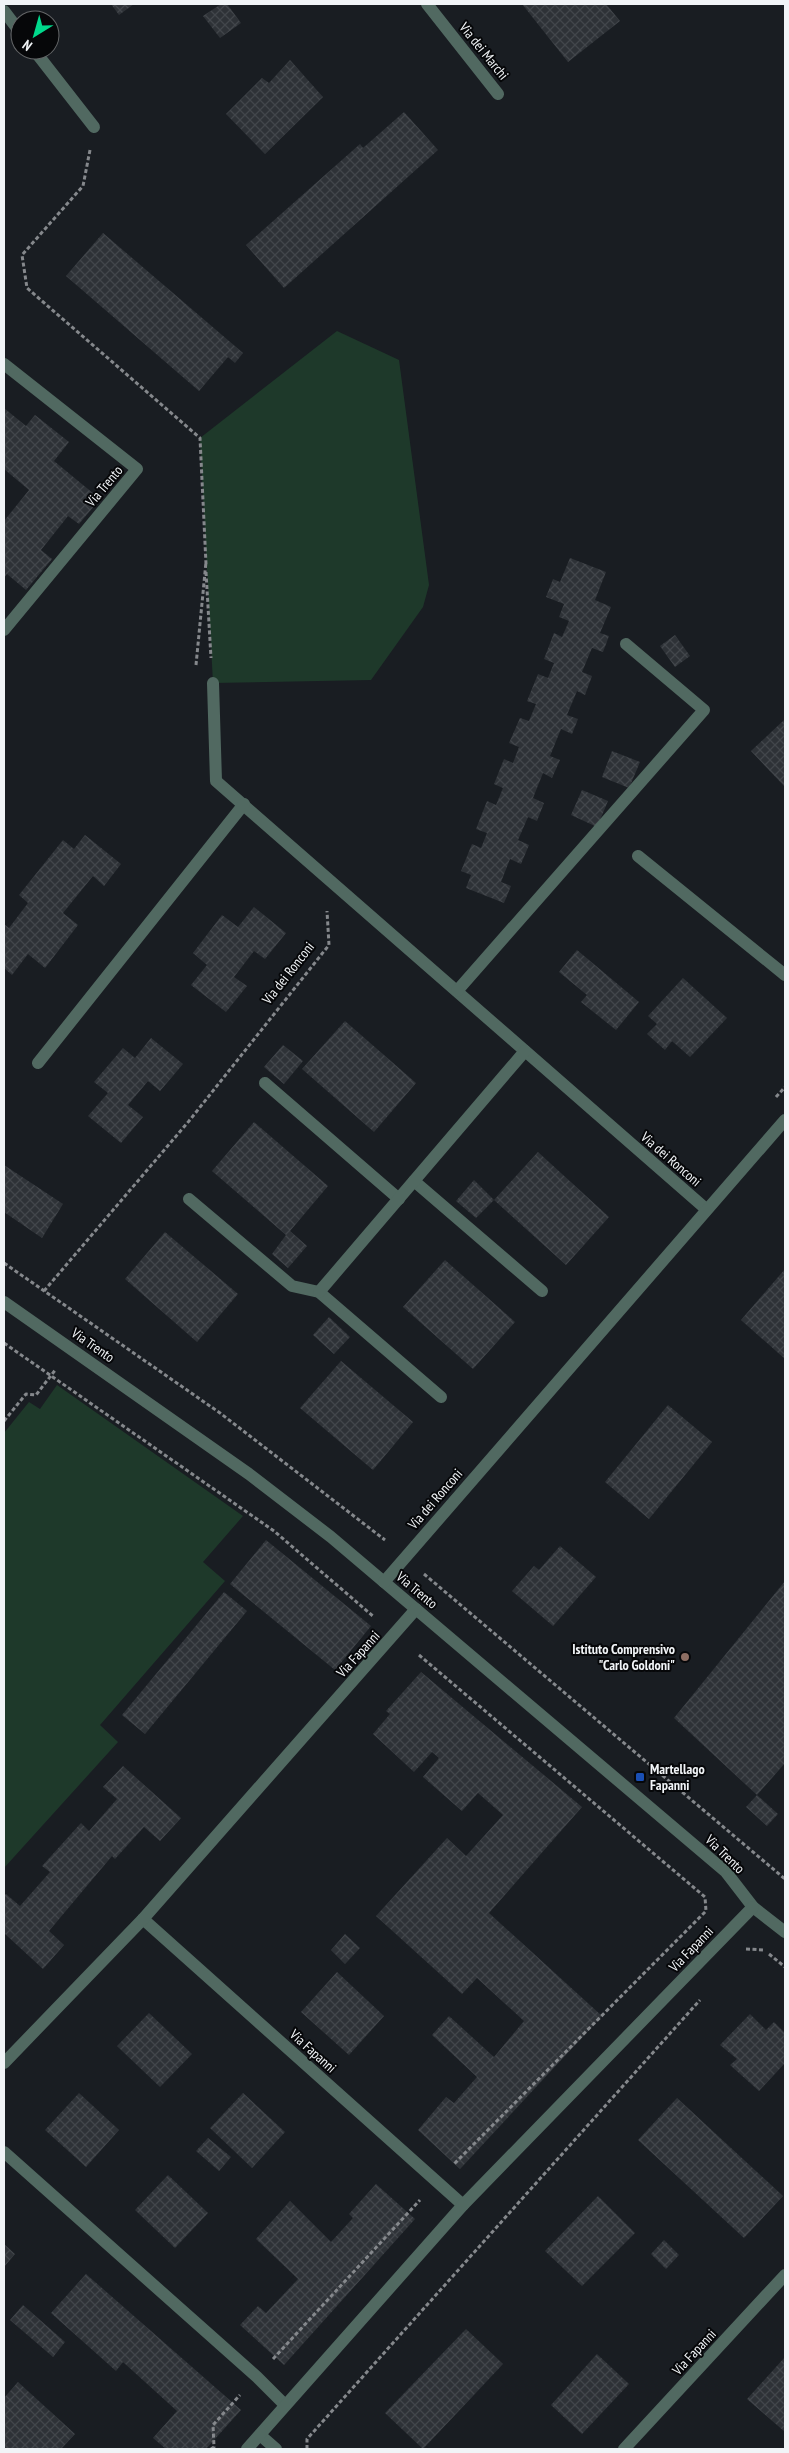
<svg xmlns="http://www.w3.org/2000/svg" width="789" height="2453" font-family="'PT Sans Narrow',sans-serif">
	<style>
		.park { fill: #1e392a }
		.building { fill: url(#building-cross-hatch) }
		.lines { fill: none; stroke-linecap: round; stroke-linejoin: round }
		.path { stroke: #85888c; stroke-width: 3; stroke-dasharray: 4 2.5; stroke-linecap: butt }
		.minor { stroke: #516961; stroke-width: 12 }
		.education-dot { fill: #8d6e63; stroke: #060709; stroke-width: 2 }
		.transit-dot { fill: #1a4fb4; stroke: #060709; stroke-width: 2 }
		.labels { text-anchor: middle; dominant-baseline: central; stroke-width: 4; stroke-linejoin: round; paint-order: stroke }
		.street-label { font-size: 14px; fill: #f1f4f7; stroke: #060709 }
		.poi-label { font-size: 14px; font-weight: bold; fill: #f1f4f7; stroke: #060709; text-anchor: end }
	</style>
	<defs>
		<pattern id="building-cross-hatch" width="8" height="8" patternUnits="userSpaceOnUse" patternTransform="scale(1.25)"><rect width="8" height="8" fill="#2e3237"/><path d="M0 0l8 8M0 8l8-8" fill="none" stroke="#42464b"/></pattern>
	</defs>
	<rect width="100%" height="100%" fill="#191d22"/>
	<g class="park">
		<polygon points="337,331 399,360 429,585 423,607 371,680 213,683 200,438"/>
		<polygon points="57,1385 243,1516 203,1562 225,1581 100,1725 118,1742 4,1868 4,1433 29,1402 40,1409"/>
	</g>
	<g class="building">
		<polygon points="111,4 134,4 119,15"/>
		<polygon points="221,4 227,4 241,23 220,38 203,16"/>
		<polygon points="522,4 606,4 620,21 568,62"/>
		<polygon points="290,60 323,97 265,154 226,114 262,78 269,83"/>
		<polygon points="404,112 438,150 284,288 246,245 360,144 363,148"/>
		<polygon points="103,233 243,353 235,363 228,357 199,391 66,276"/>
		<polygon points="4,408 26,426 35,415 69,442 54,461 100,499 79,524 68,516 41,550 52,559 26,590 7,574 4,578 4,521 29,490 4,469"/>
		<polygon points="570,558 606,572 595,600 611,607 600,633 609,636 603,652 592,648 582,672 592,676 585,695 577,691 567,715 578,719 572,734 561,729 550,756 560,760 552,778 543,773 533,798 544,803 537,821 528,817 518,840 529,845 521,864 510,859 501,882 511,886 504,903 466,888 471,875 461,871 472,844 481,848 487,833 476,829 487,801 496,805 503,788 494,784 504,759 513,763 519,747 509,743 520,718 529,721 536,704 527,701 538,674 548,678 554,663 544,659 554,633 562,637 569,621 559,617 564,604 546,597 553,579 560,582"/>
		<polygon points="675,635 690,656 675,667 660,646"/>
		<polygon points="784,720 785,722 785,787 751,751"/>
		<polygon points="612,751 640,762 629,788 602,777"/>
		<polygon points="582,790 608,801 597,827 571,815"/>
		<polygon points="85,835 121,864 104,886 93,876 63,913 78,925 45,968 28,954 12,975 4,968 4,924 9,928 28,903 19,895 63,840 74,849"/>
		<polygon points="254,907 286,933 265,959 254,951 234,977 247,986 226,1012 191,985 207,965 193,953 222,915 238,927"/>
		<polygon points="577,950 639,1002 616,1030 581,1002 587,995 559,972"/>
		<polygon points="683,978 727,1018 690,1057 672,1041 665,1050 647,1034 657,1024 648,1016"/>
		<polygon points="345,1021 416,1083 374,1132 302,1069"/>
		<polygon points="151,1038 183,1064 160,1091 148,1081 128,1105 143,1117 121,1143 88,1116 108,1093 94,1082 123,1048 135,1058"/>
		<polygon points="283,1045 303,1061 284,1084 264,1067"/>
		<polygon points="254,1122 328,1186 290,1231 307,1246 288,1268 272,1254 286,1235 212,1171"/>
		<polygon points="538,1152 609,1217 566,1265 494,1200 476,1218 456,1201 474,1180 494,1200"/>
		<polygon points="4,1165 63,1204 42,1238 4,1212"/>
		<polygon points="165,1232 238,1294 197,1342 125,1279"/>
		<polygon points="445,1260 515,1322 473,1369 403,1307"/>
		<polygon points="785,1269 785,1359 741,1320"/>
		<polygon points="329,1317 350,1337 334,1354 313,1335"/>
		<polygon points="341,1361 413,1422 373,1470 300,1408"/>
		<polygon points="668,1405 712,1442 649,1519 605,1482"/>
		<polygon points="266,1540 371,1626 335,1670 230,1584"/>
		<polygon points="560,1546 596,1577 553,1626 512,1591 534,1566 539,1570"/>
		<polygon points="785,1581 785,1763 757,1795 674,1718"/>
		<polygon points="224,1592 247,1611 145,1734 122,1715"/>
		<polygon points="421,1672 582,1807 489,1913 602,2016 460,2169 418,2130 446,2097 454,2103 477,2077 432,2035 449,2016 494,2057 524,2021 477,1978 462,1994 376,1916 447,1838 466,1856 503,1815 478,1793 462,1811 423,1777 439,1758 432,1752 414,1772 373,1734 390,1714 386,1711"/>
		<polygon points="123,1766 181,1818 160,1841 144,1827 115,1859 112,1856 49,1931 64,1945 43,1969 4,1933 4,1896 6,1894 20,1906 50,1872 42,1866 81,1823 89,1831 117,1799 103,1787"/>
		<polygon points="757,1795 778,1814 767,1826 746,1807"/>
		<polygon points="345,1934 360,1948 345,1964 331,1950"/>
		<polygon points="337,1972 384,2016 349,2055 301,2012"/>
		<polygon points="149,2013 192,2054 160,2087 117,2046"/>
		<polygon points="750,2014 766,2030 774,2022 785,2033 785,2063 759,2091 730,2065 737,2059 720,2045"/>
		<polygon points="79,2093 119,2130 86,2167 45,2130"/>
		<polygon points="243,2093 285,2132 252,2168 210,2128"/>
		<polygon points="677,2098 783,2196 744,2238 638,2140"/>
		<polygon points="208,2138 231,2157 219,2171 196,2151"/>
		<polygon points="168,2175 208,2213 175,2248 135,2210"/>
		<polygon points="376,2184 415,2219 284,2365 240,2325 258,2306 266,2313 298,2279 256,2239 290,2201 331,2242 353,2218 349,2214"/>
		<polygon points="598,2196 635,2233 582,2286 545,2251"/>
		<polygon points="664,2240 679,2255 666,2269 651,2254"/>
		<polygon points="4,2244 15,2254 4,2267"/>
		<polygon points="86,2274 241,2410 206,2449 166,2449 153,2438 177,2411 123,2362 116,2371 51,2313"/>
		<polygon points="23,2305 65,2342 53,2357 10,2320"/>
		<polygon points="466,2329 503,2364 423,2449 385,2413"/>
		<polygon points="597,2354 629,2384 582,2434 551,2405"/>
		<polygon points="785,2357 785,2432 747,2399"/>
		<polygon points="18,2382 75,2434 61,2449 4,2449 4,2398"/>
	</g>
	<g class="lines">
		<g class="path">
			<polyline points="90,150 83,186 22,255 27,288 200,438 206,564"/>
			<polyline points="206,572 211,658"/>
			<polyline points="196,665 206,562"/>
			<polyline points="776,1097 785,1087"/>
			<polyline points="4,1263 220,1413 385,1540"/>
			<polyline points="44,1291 189,1121 329,945 327,911"/>
			<polyline points="4,1343 274,1531 374,1617"/>
			<polyline points="4,1421 26,1394 36,1395 56,1369"/>
			<polyline points="424,1574 785,1879"/>
			<polyline points="419,1655 705,1897 706,1911 453,2165"/>
			<polyline points="746,1949 764,1950"/>
			<polyline points="769,1954 785,1967"/>
			<polyline points="273,2359 420,2200"/>
			<polyline points="211,2449 214,2447 213,2425 240,2395"/>
			<polyline points="307,2449 307,2439 700,2000"/>
		</g>
		<g class="minor">
			<polyline points="427,4 498,94"/>
			<polyline points="4,11 20,32"/>
			<polyline points="34,50 94,127"/>
			<polyline points="4,364 137,469 4,630"/>
			<polyline points="213,683 216,781 706,1209"/>
			<polyline points="638,856 785,975"/>
			<polyline points="457,991 704,710 626,644"/>
			<polyline points="38,1063 244,804"/>
			<polyline points="265,1083 399,1199"/>
			<polyline points="414,1181 542,1291"/>
			<polyline points="189,1199 292,1286 319,1292 441,1397"/>
			<polyline points="319,1292 525,1051"/>
			<polyline points="4,1302 249,1474 331,1537 726,1872 753,1907 785,1932"/>
			<polyline points="384,1582 785,1120"/>
			<polyline points="143,1919 463,2205"/>
			<polyline points="4,2063 143,1919 416,1609"/>
			<polyline points="4,2152 257,2377 285,2405"/>
			<polyline points="260,2435 276,2449"/>
			<polyline points="247,2449 463,2205 753,1907"/>
			<polyline points="624,2449 785,2275"/>
		</g>
	</g>
	<circle class="education-dot" cx="685" cy="1657" r="5"/>
	<rect class="transit-dot" x="635" y="1772" width="10" height="10" rx="2.5"/>
	<g class="labels">
		<g class="street-label">
			<text transform="translate(484 51) rotate(51)">Via dei Marchi</text>
			<text transform="translate(104 486) rotate(-50)">Via Trento</text>
			<text transform="translate(288 973) rotate(-52)">Via dei Ronconi</text>
			<text transform="translate(671 1159) rotate(41)">Via dei Ronconi</text>
			<text transform="translate(93 1345) rotate(35)">Via Trento</text>
			<text transform="translate(435 1499) rotate(-49)">Via dei Ronconi</text>
			<text transform="translate(417 1590) rotate(40)">Via Trento</text>
			<text transform="translate(358 1654) rotate(-48)">Via Fapanni</text>
			<text transform="translate(725 1854) rotate(44)">Via Trento</text>
			<text transform="translate(691 1949) rotate(-46)">Via Fapanni</text>
			<text transform="translate(313 2051) rotate(42)">Via Fapanni</text>
			<text transform="translate(694 2352) rotate(-47)">Via Fapanni</text>
		</g>
		<g class="poi-label">
			<text x="675" y="1649">Istituto Comprensivo<tspan x="675" dy="16">"Carlo Goldoni"</tspan></text>
			<text x="650" y="1769" text-anchor="start">Martellago<tspan x="650" dy="16">Fapanni</tspan></text>
		</g>
	</g>
	<rect width="789" height="2453" fill="none" stroke="#f1f4f7" stroke-width="10"/>
	<g transform="translate(35 35) rotate(217)"><circle r="24" fill="#060709" stroke="#646668"/>
	<path d="M0-4L9 19L0 12L-9 19Z" fill="#00d98c"/>
	<text y="-8" font-size="14" font-weight="bold" text-anchor="middle" fill="#f1f4f7">N</text>
	</g>
</svg>
